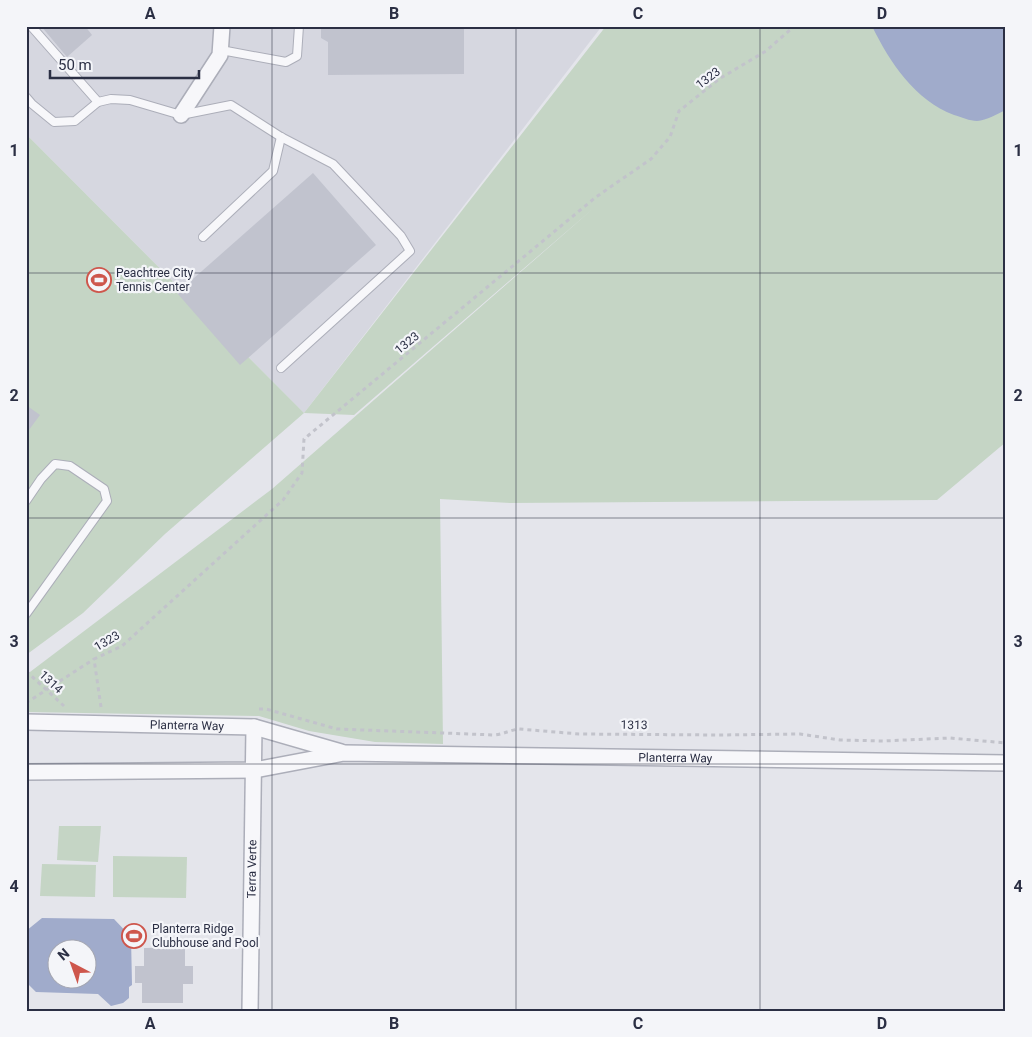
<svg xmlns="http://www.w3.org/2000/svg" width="1032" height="1037" font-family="Roboto,sans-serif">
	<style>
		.built { fill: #d6d7e0 }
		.green { fill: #c5d5c5 }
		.water { fill: #a0abcb; fill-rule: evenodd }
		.building { fill: #c1c3ce }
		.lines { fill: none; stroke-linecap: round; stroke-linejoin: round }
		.lane-casing { stroke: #acaeb9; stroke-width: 10 }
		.street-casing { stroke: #acaeb9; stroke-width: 18 }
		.path { stroke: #c2c3cb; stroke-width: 3; stroke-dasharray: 4 4; stroke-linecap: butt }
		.lane { stroke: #f7f7fa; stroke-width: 8 }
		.street { stroke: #f7f7fa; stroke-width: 15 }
		.grid { fill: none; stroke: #2b2f44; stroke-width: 1; stroke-opacity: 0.55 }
		.labels { text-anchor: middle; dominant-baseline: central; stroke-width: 4.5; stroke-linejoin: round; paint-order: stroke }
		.street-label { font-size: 12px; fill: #2b2f44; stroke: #f4f5f9 }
		.poi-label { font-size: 12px; fill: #2b2f44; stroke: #f4f5f9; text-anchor: start }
		.neatline { fill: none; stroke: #2b2f44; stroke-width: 2 }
		.grid-label { font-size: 16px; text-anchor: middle; font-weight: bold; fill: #2b2f44 }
	</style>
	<rect width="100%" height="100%" fill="#e4e5eb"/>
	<polygon class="built" points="26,26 602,26 304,413 26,134"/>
	<g class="green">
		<polygon points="606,26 1006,26 1006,442 937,500 510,503 440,499 443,744 375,742 309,731 259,716 26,712 26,675 272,489 595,207 354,415 304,413 165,534 83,613 26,655 26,134 304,413"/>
		<polygon points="59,826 101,826 98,862 57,860"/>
		<polygon points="113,856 187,857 186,898 113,897"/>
		<polygon points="42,864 96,865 95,897 40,896"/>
	</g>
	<g class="water">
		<path d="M872,26H1006V110C997,114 987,120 977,121C970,121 961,117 954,115C915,100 890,63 872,26Z"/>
		<path d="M42,918L114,919L131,937L132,985L129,987V998L123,1003L111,1006L98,994L36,992L26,982V931ZM58,950H88V980H58Z"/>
	</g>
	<g class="building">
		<polygon points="41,26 85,26 92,35 67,57"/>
		<polygon points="321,26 464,26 464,74 328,75 328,42 321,38"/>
		<polygon points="313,173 376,245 240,365 177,293"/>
		<polygon points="26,405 40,415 26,434"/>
		<polygon points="185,947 185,966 193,966 193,984 183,984 183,1003 142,1003 142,983 135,983 135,966 144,966 144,948"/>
	</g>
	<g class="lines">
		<defs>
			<g id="lane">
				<polyline points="31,26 98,102"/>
				<polyline points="221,50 286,62 297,56 299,26"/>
				<polyline points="26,97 32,104 54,122 75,121 98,102 111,99 130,100 181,115 231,105 281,137 333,164 401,236 410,251 281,368"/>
				<polyline points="203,237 273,171 281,137"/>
				<polyline points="26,501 41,479 55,464 70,466 104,489 107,501 26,614"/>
			</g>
			<g id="street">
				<polyline points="181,115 220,55 222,26"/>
				<path id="s1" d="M26,722L254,727L341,752"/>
				<path id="s2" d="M26,772L255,770L344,753L1006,763"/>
				<path id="s3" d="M250,1011L254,727"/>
			</g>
		</defs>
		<use href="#lane" class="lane-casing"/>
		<use href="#street" class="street-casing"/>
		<g class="path">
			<polyline points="26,671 64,706"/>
			<polyline points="26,703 94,659"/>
			<polyline points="101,707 94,659 122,646 283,500 302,473 304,439 596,197 651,159 670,137 679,111 719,79 766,51 791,29 791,26"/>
			<path d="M259,709H266L337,729L495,735C504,734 510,730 519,729L579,734L720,735L800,734L840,740L883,741L950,738L1006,743"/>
		</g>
		<use href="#lane" class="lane"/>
		<use href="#street" class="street"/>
	</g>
	<path class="grid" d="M272,26V1011M516,26V1011M760,26V1011M26,273H1006M26,518H1006M26,764H1006"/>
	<defs>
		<symbol id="stadium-ring" viewBox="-11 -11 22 22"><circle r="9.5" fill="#f4f5f9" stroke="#ce564c" stroke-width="1.5"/><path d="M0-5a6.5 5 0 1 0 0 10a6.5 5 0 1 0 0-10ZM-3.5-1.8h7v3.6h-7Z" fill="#ce564c"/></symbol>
	</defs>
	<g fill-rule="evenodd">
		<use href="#stadium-ring" x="85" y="266" width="28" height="28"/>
		<use href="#stadium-ring" x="120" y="922" width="28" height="28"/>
	</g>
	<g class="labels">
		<g class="street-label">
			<text transform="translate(708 78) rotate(-37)">1323</text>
			<text transform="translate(407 343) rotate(-39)">1323</text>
			<text transform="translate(107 641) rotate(-30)">1323</text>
			<text transform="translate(51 682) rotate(43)">1314</text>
			<text transform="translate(634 725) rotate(1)">1313</text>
			<text stroke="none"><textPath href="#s1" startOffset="161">Planterra Way</textPath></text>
			<text stroke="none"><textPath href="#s2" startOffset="651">Planterra Way</textPath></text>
			<text stroke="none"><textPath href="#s3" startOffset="142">Terra Verte</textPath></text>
		</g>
		<g class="poi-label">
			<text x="116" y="273">Peachtree City<tspan x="116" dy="14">Tennis Center</tspan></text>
			<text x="152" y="929">Planterra Ridge<tspan x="152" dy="14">Clubhouse and Pool</tspan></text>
		</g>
	</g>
	<rect width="1032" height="1037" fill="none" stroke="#f4f5f9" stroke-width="55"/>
	<g transform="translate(72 964) rotate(319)"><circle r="24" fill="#f4f5f9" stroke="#a4a6b1"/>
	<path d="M0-4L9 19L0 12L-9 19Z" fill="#ce564c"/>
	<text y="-8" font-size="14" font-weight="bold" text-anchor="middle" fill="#2b2f44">N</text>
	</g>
	<path d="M50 70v8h149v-8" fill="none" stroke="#2b2f44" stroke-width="2.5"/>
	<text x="58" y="70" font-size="15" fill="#2b2f44" stroke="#f4f5f9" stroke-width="4" paint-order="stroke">50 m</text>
	<rect x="28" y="28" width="976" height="982" class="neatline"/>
	<g class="grid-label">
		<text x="150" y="19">A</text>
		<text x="394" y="19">B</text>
		<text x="638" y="19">C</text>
		<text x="882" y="19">D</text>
		<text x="14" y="156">1</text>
		<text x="1018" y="156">1</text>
		<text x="14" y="401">2</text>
		<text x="1018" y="401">2</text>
		<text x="14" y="647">3</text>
		<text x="1018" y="647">3</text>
		<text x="14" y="892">4</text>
		<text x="1018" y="892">4</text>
		<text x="150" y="1029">A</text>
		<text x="394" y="1029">B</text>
		<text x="638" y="1029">C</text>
		<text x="882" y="1029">D</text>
	</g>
</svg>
